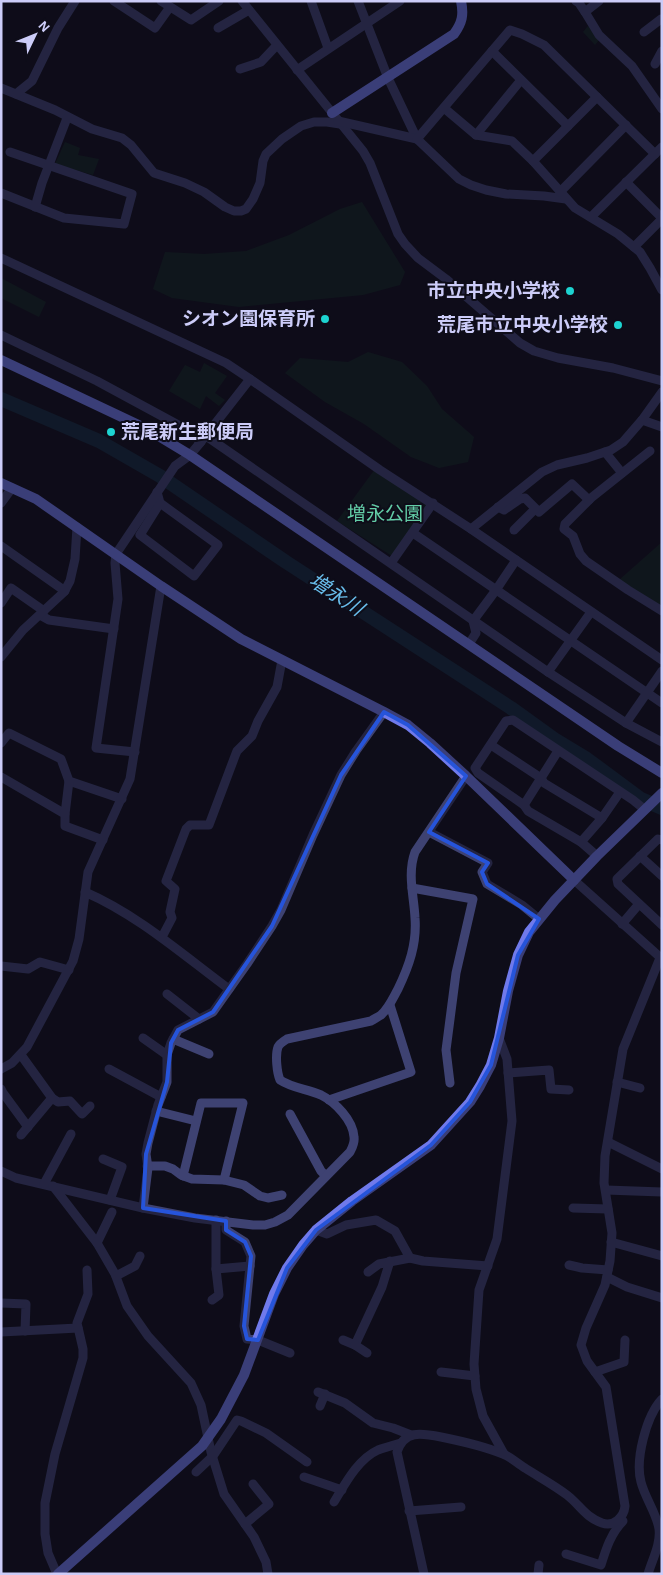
<svg xmlns="http://www.w3.org/2000/svg" width="663" height="1575" font-family="'Alegreya Sans','Noto Sans JP',sans-serif">
	<style>
		.green { fill: #112220 }
		.lines { fill: none; stroke-linecap: round; stroke-linejoin: round }
		.river { stroke: #13283c; stroke-width: 14 }
		.street { stroke: #3e4272; stroke-width: 9 }
		.secondary { stroke: #707aeb; stroke-width: 10 }
		.marked { fill: none; stroke: #2654da; stroke-width: 4; stroke-linejoin: round }
		.poi-dot { fill: #1dd3d1; stroke: #0e0d19; stroke-width: 2 }
		.labels { text-anchor: middle; dominant-baseline: central; stroke-width: 4; stroke-linejoin: round; paint-order: stroke }
		.poi-label { font-size: 19px; font-weight: bold; fill: #ccccf8; stroke: #0e0d19; text-anchor: end }
		.park-label { font-size: 19px; fill: #63cda7; stroke: #0e0d19 }
		.water-label { font-size: 20px; font-style: italic; fill: #68bcea; stroke: #0e0d19 }
	</style>
	<rect width="100%" height="100%" fill="#0e0d19"/>
	<g class="green">
		<polygon points="588,26 599,40 595,45 583,32"/>
		<polygon points="65,142 80,148 78,155 99,159 93,175 55,164"/>
		<polygon points="362,202 405,272 400,285 363,295 239,307 172,298 153,289 165,252 204,254 246,251 289,235 340,209"/>
		<polygon points="1,278 46,302 39,317 1,298"/>
		<polygon points="368,352 402,362 427,386 442,409 474,437 468,462 439,468 411,457 364,424 325,402 285,373 300,358 348,362"/>
		<polygon points="204,363 227,376 215,393 225,400 219,406 206,396 200,409 169,391 185,365 200,372"/>
		<polygon points="375,469 430,507 392,556 337,521"/>
		<polygon points="662,542 662,606 619,580"/>
	</g>
	<g class="lines">
		<polyline class="river" points="1,399 99,441 160,476 286,562 511,708 554,739 587,759 641,799 662,808"/>
		<g class="street">
			<polyline points="114,1 155,28 170,7"/>
			<polyline points="161,1 191,20 219,1"/>
			<polyline points="242,1 363,151 370,163 398,234 405,244 418,258 446,279 520,343 534,351 558,358 613,368 662,381"/>
			<polyline points="311,1 328,48"/>
			<polyline points="358,1 388,78 417,139 459,179 471,185 486,190 506,194 544,196 566,199"/>
			<polyline points="576,1 579,3 585,12 599,35 632,66 662,109"/>
			<polyline points="585,12 599,1"/>
			<polyline points="218,28 249,10"/>
			<polyline points="644,32 661,19 662,19"/>
			<polyline points="492,51 568,126"/>
			<polyline points="655,64 662,51"/>
			<polyline points="240,69 261,62 277,45"/>
			<polyline points="297,70 400,1"/>
			<polyline points="1,88 55,110 92,129 122,138 131,145 154,173 185,183 204,192 225,207 234,211 241,211 246,209 253,199 260,183 263,161 266,154 282,139 301,126 314,122 327,122 340,124"/>
			<polyline points="16,94 32,81 58,28 75,1"/>
			<polyline points="444,108 476,135 512,141 533,161 575,208 618,234 640,252 650,268 662,290"/>
			<polyline points="338,121 417,139"/>
			<polyline points="476,135 521,80"/>
			<polyline points="417,139 510,30 522,34 544,45 655,154"/>
			<polyline points="533,161 597,97"/>
			<polyline points="626,182 662,218"/>
			<polyline points="560,192 626,125"/>
			<polyline points="1,193 64,218 124,224 132,194 10,152"/>
			<polyline points="35,207 42,183 67,118"/>
			<polyline points="591,217 662,147"/>
			<polyline points="634,247 662,219"/>
			<polyline points="1,258 226,363 250,379 380,470 471,529 662,660"/>
			<polyline points="1,335 97,381 182,427 201,442"/>
			<polyline points="642,420 662,427"/>
			<polyline points="206,436 548,672 626,723 662,742"/>
			<polyline points="650,451 591,498 565,524 564,529 573,536 580,554 586,561 628,590 662,611"/>
			<polyline points="605,452 622,473"/>
			<polyline points="157,492 160,503 218,545 194,576 140,535 160,503"/>
			<polyline points="1,503 12,488"/>
			<polyline points="498,507 504,510 520,499 525,498 539,512 572,484 589,500"/>
			<polyline points="471,529 542,472 557,465 587,458 611,450 623,442 642,420 662,392"/>
			<polyline points="514,530 535,509"/>
			<polyline points="413,533 662,703"/>
			<polyline points="1,546 65,591"/>
			<polyline points="391,563 433,503"/>
			<polyline points="1,603 11,588 44,611"/>
			<polyline points="40,615 49,620 114,629"/>
			<polyline points="469,644 476,633 473,621 496,590 516,560"/>
			<polyline points="1,657 23,630 64,592 70,581 75,559 77,527"/>
			<polyline points="548,672 591,612"/>
			<polyline points="626,723 662,671"/>
			<polyline points="1,743 9,733 61,759 69,781 122,799"/>
			<polyline points="491,745 541,778 544,783 602,818 620,792"/>
			<polyline points="558,751 524,805 478,773 475,768 506,721 513,720 633,800 644,809"/>
			<polyline points="135,752 96,748 118,599 115,563 116,554 175,466 190,455 200,443 250,379"/>
			<polyline points="1,777 65,814 65,826 103,840"/>
			<polyline points="524,805 528,811 581,842 597,856"/>
			<polyline points="65,814 69,781"/>
			<polyline points="429,832 488,863 482,872 487,884 522,905 539,919"/>
			<polyline points="662,840 658,839 617,879 618,884 662,925"/>
			<polyline points="581,842 602,818"/>
			<polyline points="640,856 662,876"/>
			<polyline points="574,880 662,959"/>
			<polyline points="412,888 473,899 456,973 446,1050 450,1083"/>
			<path d="M85,892C138,915 183,955 229,989"/>
			<polyline points="622,924 639,904"/>
			<polyline points="162,937 172,918 170,912 175,889 166,881 186,829 190,825 209,825 235,756 237,751 252,736 258,721 277,687 282,660"/>
			<polyline points="1,966 28,969 40,962 69,970"/>
			<polyline points="167,994 199,1019"/>
			<polyline points="143,1038 167,1055"/>
			<polyline points="499,1038 507,1059 512,1121 497,1239 479,1290 474,1364 476,1389 483,1416 504,1454"/>
			<polyline points="173,1039 209,1054"/>
			<polyline points="21,1055 52,1098 58,1102 70,1101 82,1114 90,1106"/>
			<polyline points="1,1069 12,1063 27,1047 73,961 79,939 88,872 130,779 161,586"/>
			<polyline points="109,1069 161,1097"/>
			<polyline points="508,1073 549,1070 551,1089 569,1090"/>
			<polyline points="617,1082 640,1088"/>
			<polyline points="1,1089 3,1093 28,1127"/>
			<polyline points="329,1100 411,1072 390,1005"/>
			<polyline points="156,1111 196,1121"/>
			<polyline points="290,1114 321,1171 326,1176"/>
			<polyline points="21,1135 52,1098"/>
			<polyline points="608,1142 662,1169"/>
			<polyline points="103,1159 122,1167 110,1200"/>
			<polyline points="147,1166 165,1166 173,1169 181,1175 192,1179 224,1180 244,1185 260,1196 268,1198 282,1195"/>
			<path d="M1,1171L16,1178L143,1208L195,1218L253,1225H265L275,1222L288,1215L350,1152C352,1148 355,1143 354,1137C353,1120 335,1102 321,1095C307,1089 292,1088 280,1080C277,1073 275,1055 278,1047C280,1043 284,1041 287,1039L371,1021C374,1019 378,1017 381,1015C389,1008 393,998 398,989C409,966 417,944 415,918C414,896 407,874 415,852L466,776"/>
			<polyline points="183,1176 201,1103 243,1103 224,1180"/>
			<polyline points="44,1184 71,1134"/>
			<polyline points="53,1186 97,1243 115,1274 127,1306 148,1336 191,1383 201,1405 211,1452 224,1494 254,1537 266,1562 268,1574"/>
			<polyline points="606,1190 662,1192"/>
			<polyline points="143,1208 148,1168 146,1154 148,1143 158,1105 167,1082 167,1055 171,1043 178,1030 213,1012 247,964 272,926 281,910 313,835 341,775 356,751 384,712"/>
			<polyline points="573,1208 608,1209"/>
			<polyline points="226,1221 226,1230 245,1242 251,1256 244,1326 247,1339 258,1340 290,1353"/>
			<polyline points="316,1230 327,1234 346,1225 376,1220 395,1231 410,1258 423,1261 488,1266"/>
			<polyline points="611,1242 662,1256"/>
			<polyline points="97,1243 112,1212"/>
			<polyline points="569,1265 582,1268 608,1270"/>
			<polyline points="216,1269 250,1266"/>
			<polyline points="368,1272 379,1264 410,1258"/>
			<polyline points="116,1276 135,1266 140,1256"/>
			<polyline points="607,1277 627,1287 662,1298"/>
			<polyline points="212,1300 219,1295 216,1269 216,1220"/>
			<polyline points="1,1303 26,1304 25,1331"/>
			<polyline points="1,1332 78,1328"/>
			<polyline points="343,1340 355,1345 382,1287 390,1261"/>
			<polyline points="355,1345 367,1353"/>
			<polyline points="441,1372 475,1376"/>
			<polyline points="595,1372 624,1362 625,1340"/>
			<polyline points="318,1392 345,1403 373,1423 393,1428 411,1435"/>
			<polyline points="320,1406 325,1394"/>
			<polyline points="196,1472 213,1456 237,1420 241,1421 266,1433 307,1462"/>
			<polyline points="304,1477 342,1490"/>
			<path d="M334,1502C345,1484 358,1459 378,1450C386,1447 394,1445 401,1443"/>
			<polyline points="409,1511 461,1507"/>
			<polyline points="245,1524 269,1504 253,1484"/>
			<path d="M566,1554L601,1565C606,1549 611,1533 623,1521"/>
			<polyline points="57,1574 48,1553 45,1534 45,1503 55,1454 83,1358 83,1349 77,1323 88,1294 87,1270"/>
			<path d="M424,1574L397,1452C404,1430 421,1433 441,1437C461,1441 483,1446 503,1454C511,1457 518,1464 525,1468C539,1477 554,1485 567,1495C580,1505 585,1517 602,1523C614,1527 624,1517 625,1506L606,1387L587,1361L581,1345L586,1328L605,1285L610,1261L612,1233L604,1183L605,1156L623,1049L660,958"/>
			<polyline points="538,1574 539,1565"/>
			<path d="M648,1574C652,1560 661,1544 659,1529C657,1514 645,1498 641,1482C635,1460 646,1416 662,1399"/>
		</g>
		<g class="secondary">
			<path d="M332,113L454,34C462,23 464,15 461,1"/>
			<polyline points="1,360 147,429 190,455 618,746 662,773"/>
			<polyline points="1,483 36,499 161,586 241,639 384,712 408,725 430,743 466,776 574,880"/>
			<polyline points="58,1574 202,1446 221,1419 244,1375 274,1294 287,1268 303,1245 316,1230 352,1201 431,1145 470,1102 480,1086 491,1065 499,1038 508,991 518,955 529,932 555,900 597,856 662,793"/>
		</g>
	</g>
	<path d="M0 0H663V1575H0ZM384,712L408,725L466,776L429,832L488,863L482,872L487,884L539,919L518,955L491,1065L470,1102L431,1145L316,1230L287,1268L258,1340L247,1339L244,1326L251,1256L245,1242L226,1230V1221L143,1208L146,1154L167,1082L171,1043L178,1030L213,1012L272,926L341,775Z" fill="#0e0d19" fill-opacity=".55" fill-rule="evenodd"/>
	<path class="marked" d="M384,712L408,725L466,776L429,832L488,863L482,872L487,884L539,919L518,955L491,1065L470,1102L431,1145L316,1230L287,1268L258,1340L247,1339L244,1326L251,1256L245,1242L226,1230V1221L143,1208L146,1154L167,1082L171,1043L178,1030L213,1012L272,926L341,775Z"/>
	<g class="poi-dot">
		<circle cx="570" cy="291" r="5"/>
		<circle cx="325" cy="319" r="5"/>
		<circle cx="618" cy="325" r="5"/>
		<circle cx="111" cy="432" r="5"/>
	</g>
	<g class="labels">
		<g class="poi-label">
			<text x="560" y="291">市立中央小学校</text>
			<text x="315" y="319">シオン園保育所</text>
			<text x="608" y="325">荒尾市立中央小学校</text>
			<text x="121" y="432" text-anchor="start">荒尾新生郵便局</text>
		</g>
		<g class="park-label">
			<text x="385" y="514">増永公園</text>
		</g>
		<g class="water-label">
			<text transform="translate(336 595) rotate(33)">増永川</text>
		</g>
	</g>
	<rect width="663" height="1575" fill="none" stroke="#ccccf8" stroke-width="5"/>
	<g transform="translate(35 35) rotate(47)" stroke="#0e0d19" stroke-width="4" paint-order="stroke">
	<path d="M0-4L9 19L0 12L-9 19Z" fill="#ccccf8"/>
	<text y="-8" font-size="14" font-weight="bold" text-anchor="middle" fill="#ccccf8">N</text>
	</g>
</svg>
